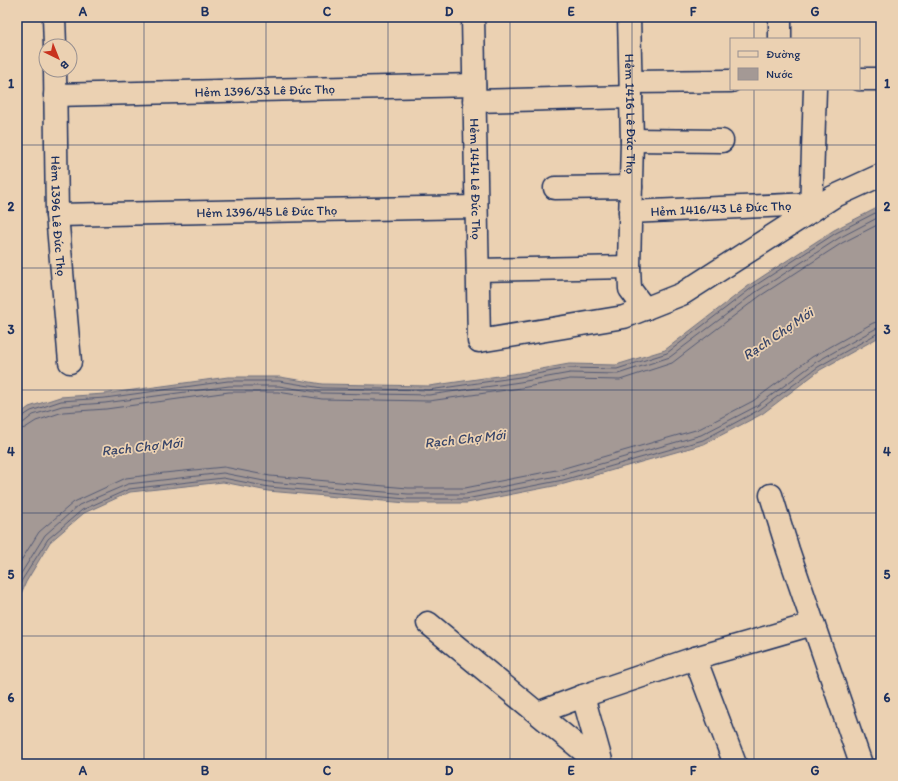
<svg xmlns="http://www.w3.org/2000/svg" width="898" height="781" font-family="Itim,sans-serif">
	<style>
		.water { fill: #a49995; stroke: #6d6f7f }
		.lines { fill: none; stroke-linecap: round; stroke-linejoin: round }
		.shore { stroke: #525974; stroke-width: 1 }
		.minor-casing { stroke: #1b2f5e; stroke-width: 25 }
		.minor { stroke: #ebd1b2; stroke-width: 22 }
		.grid { fill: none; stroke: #1b2f5e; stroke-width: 1; stroke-opacity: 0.55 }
		.labels { text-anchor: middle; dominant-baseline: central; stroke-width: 3.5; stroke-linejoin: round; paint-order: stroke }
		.street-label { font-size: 13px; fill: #1b2f5e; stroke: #ebd1b2 }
		.water-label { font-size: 14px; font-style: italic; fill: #364469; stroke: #ebd1b2 }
		.neatline { fill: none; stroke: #1b2f5e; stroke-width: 1.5 }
		.grid-label { font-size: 13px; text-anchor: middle; font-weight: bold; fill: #1b2f5e }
	</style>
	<rect width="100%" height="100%" fill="#ebd1b2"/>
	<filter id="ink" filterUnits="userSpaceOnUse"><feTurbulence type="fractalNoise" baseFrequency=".025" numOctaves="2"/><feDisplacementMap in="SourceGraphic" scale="8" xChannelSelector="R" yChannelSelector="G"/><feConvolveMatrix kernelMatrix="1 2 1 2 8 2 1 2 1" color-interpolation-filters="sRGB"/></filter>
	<g filter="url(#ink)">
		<polygon class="water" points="881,206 881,336 820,370 762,414 704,444 564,484 467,503 407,503 268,491 223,482 130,492 84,513 50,542 26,582 17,603 17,416 29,407 60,397 104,394 228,377 280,377 322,384 429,386 519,373 569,364 616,365 665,350 751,284 834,230"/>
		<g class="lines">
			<g class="shore">
				<polyline points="17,419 20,418 31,411 61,401 105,398 228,381 279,381 322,388 429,390 520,377 569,368 617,369 667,353 753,287 836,233 881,210"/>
				<polyline points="17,424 23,423 33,415 62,406 105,403 229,386 279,386 322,393 429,395 520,382 570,373 618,374 670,357 756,292 839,238 881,216"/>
				<polyline points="17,430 25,428 36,421 63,412 106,409 229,392 278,392 322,399 429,401 521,388 570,379 620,380 672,363 760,296 842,243 881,223"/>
				<polyline points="17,567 39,532 74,502 126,478 164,473 224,467 270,476 408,488 465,488 561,469 699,429 753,401 812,357 873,323 881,321"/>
				<polyline points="17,580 45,535 79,505 128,484 223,473 269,482 408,494 465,494 562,475 701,435 757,406 816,362 875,329 881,327"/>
				<polyline points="17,593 22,580 48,539 82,510 129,489 223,478 269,487 407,499 466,499 563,480 703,440 759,410 818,367 878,333 881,332"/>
			</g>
			<defs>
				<g id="minor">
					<polyline points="54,17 55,46"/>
					<path id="s1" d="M473,17L479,341L624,317L682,294L833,197L881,175"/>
					<path id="s2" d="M629,17L632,140L629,267L630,289L645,309"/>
					<polyline points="780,17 780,39"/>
					<path id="s3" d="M55,70L57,215L70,362"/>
					<polyline points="859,79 881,79"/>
					<polyline points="631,82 731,81"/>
					<path id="s4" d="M55,95L474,85"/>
					<polyline points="474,101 631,97"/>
					<polyline points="632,140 722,141"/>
					<polyline points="555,188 631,187"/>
					<polyline points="811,211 815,89"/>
					<path id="s5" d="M630,212L811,204"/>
					<path id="s6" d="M57,215L476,207"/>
					<polyline points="478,270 629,267"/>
					<polyline points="771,495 788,550 861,764"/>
					<polyline points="428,623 599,764"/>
					<polyline points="695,658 735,764"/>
					<polyline points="583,696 695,658 813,624"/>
					<polyline points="538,713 583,696 602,764"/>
				</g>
			</defs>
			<use href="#minor" class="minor-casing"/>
			<use href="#minor" class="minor"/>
		</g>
	</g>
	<path class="grid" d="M144,17V764M266,17V764M388,17V764M510,17V764M632,17V764M754,17V39M754,89V764M17,145H881M17,268H881M17,390H881M17,513H881M17,636H881"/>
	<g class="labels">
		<g class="street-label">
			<text stroke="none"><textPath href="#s4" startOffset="210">Hẻm 1396/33 Lê Đức Thọ</textPath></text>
			<text stroke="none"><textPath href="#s2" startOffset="97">Hẻm 1416 Lê Đức Thọ</textPath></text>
			<text stroke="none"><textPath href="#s1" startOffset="162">Hẻm 1414 Lê Đức Thọ</textPath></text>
			<text stroke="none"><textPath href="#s5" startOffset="91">Hẻm 1416/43 Lê Đức Thọ</textPath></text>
			<text stroke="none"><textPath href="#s6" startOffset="210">Hẻm 1396/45 Lê Đức Thọ</textPath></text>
			<text stroke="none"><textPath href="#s3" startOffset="146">Hẻm 1396 Lê Đức Thọ</textPath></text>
		</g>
		<g class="water-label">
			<text transform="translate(778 334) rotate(-34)">Rạch Chợ Mới</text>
			<text transform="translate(465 439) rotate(-6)">Rạch Chợ Mới</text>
			<text transform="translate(142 447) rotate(-6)">Rạch Chợ Mới</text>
		</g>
	</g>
	<rect width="898" height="781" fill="none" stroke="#ebd1b2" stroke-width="44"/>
	<rect x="730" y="38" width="130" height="52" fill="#ebd1b2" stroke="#989090"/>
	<rect x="738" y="51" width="20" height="6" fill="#ebd1b2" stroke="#989090"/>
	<text x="766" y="58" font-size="12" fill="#1b2f5e">Đường</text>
	<rect x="738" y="68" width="20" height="12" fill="#a49995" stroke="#989090"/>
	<text x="766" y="78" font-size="12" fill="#1b2f5e">Nước</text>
	<g transform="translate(58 58) rotate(137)"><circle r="19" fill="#ebd1b2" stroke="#989090"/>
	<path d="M0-3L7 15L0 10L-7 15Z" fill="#c8321e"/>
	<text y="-6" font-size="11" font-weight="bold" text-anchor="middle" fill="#1b2f5e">B</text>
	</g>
	<rect x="22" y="22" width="854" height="737" class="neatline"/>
	<g class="grid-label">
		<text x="83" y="16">A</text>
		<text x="205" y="16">B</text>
		<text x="327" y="16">C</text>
		<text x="449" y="16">D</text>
		<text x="571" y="16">E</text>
		<text x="693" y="16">F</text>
		<text x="815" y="16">G</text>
		<text x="11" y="88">1</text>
		<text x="887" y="88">1</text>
		<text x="11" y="211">2</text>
		<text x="887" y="211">2</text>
		<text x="11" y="334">3</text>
		<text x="887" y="334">3</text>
		<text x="11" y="456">4</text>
		<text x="887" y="456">4</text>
		<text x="11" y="579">5</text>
		<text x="887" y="579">5</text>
		<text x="11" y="702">6</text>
		<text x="887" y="702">6</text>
		<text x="83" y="775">A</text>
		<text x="205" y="775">B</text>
		<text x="327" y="775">C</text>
		<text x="449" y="775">D</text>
		<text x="571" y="775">E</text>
		<text x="693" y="775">F</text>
		<text x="815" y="775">G</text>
	</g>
</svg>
